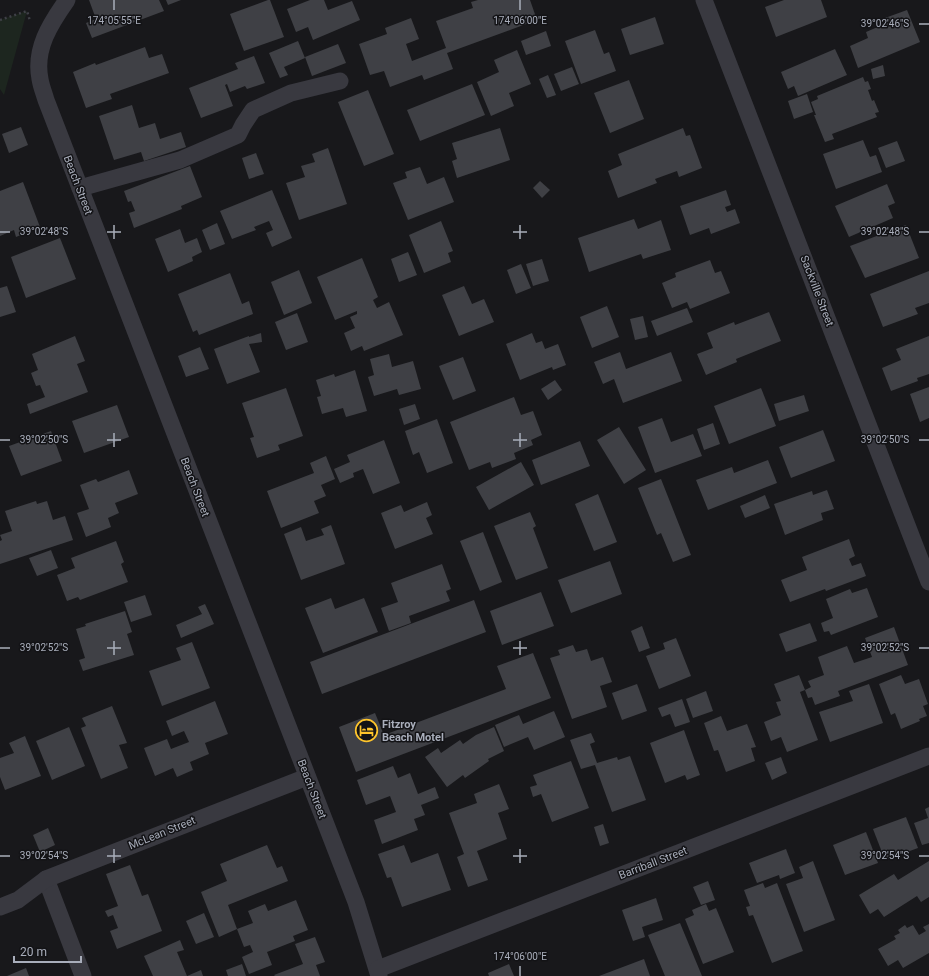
<svg xmlns="http://www.w3.org/2000/svg" width="929" height="976" font-family="Roboto,sans-serif">
	<style>
		.green { fill: #1d261f }
		.building { fill: #3f4045 }
		.lines { fill: none; stroke-linecap: round; stroke-linejoin: round }
		.path { stroke: #3f4047; stroke-width: 2.5; stroke-dasharray: 2 3; stroke-linecap: butt }
		.street { stroke: #393940; stroke-width: 17 }
		.ticks { fill: none; stroke: #a9aebb; stroke-width: 1.5 }
		.labels { text-anchor: middle; dominant-baseline: central; stroke-width: 3; stroke-linejoin: round; paint-order: stroke }
		.street-label { font-size: 11px; fill: #a9aebb; stroke: #131316 }
		.poi-label { font-size: 11px; font-weight: bold; fill: #a9aebb; stroke: #131316; text-anchor: start }
		.ticks-label { font-size: 10px; text-anchor: middle; fill: #a9aebb; stroke: #131316; stroke-width: 3; stroke-linejoin: round; paint-order: stroke }
	</style>
	<rect width="100%" height="100%" fill="#18181b"/>
	<polygon class="green" points="27,11 4,95 0,89 0,20"/>
	<g class="building">
		<polygon points="89,0 159,0 164,11 92,38 86,23 96,19"/>
		<polygon points="166,0 181,0 168,5"/>
		<polygon points="268,0 270,0 284,37 244,51 230,14"/>
		<polygon points="310,0 324,0 328,10 352,1 360,20 313,40 308,27 296,32 287,9"/>
		<polygon points="478,0 530,0 537,20 447,53 453,69 424,80 422,75 390,87 384,71 370,75 359,44 387,34 385,28 411,18 419,39 406,44 412,61 446,48 436,21 473,8 471,2"/>
		<polygon points="784,0 821,0 827,17 776,37 765,7"/>
		<polygon points="907,10 920,42 858,68 850,46 868,38 866,32 887,23 885,18"/>
		<polygon points="655,17 664,44 630,55 621,29"/>
		<polygon points="595,30 604,54 609,52 616,71 581,84 565,41"/>
		<polygon points="546,31 551,46 526,55 521,41"/>
		<polygon points="298,41 305,58 284,67 288,75 280,78 269,53"/>
		<polygon points="338,44 346,63 312,76 305,57"/>
		<polygon points="145,47 149,58 162,54 169,73 110,94 112,99 86,108 73,72 95,63 96,65"/>
		<polygon points="835,49 847,75 798,96 794,86 788,89 781,72"/>
		<polygon points="517,50 531,84 509,93 514,106 491,116 477,82 499,72 494,60"/>
		<polygon points="254,56 265,83 247,89 245,86 230,92 227,84 225,85 233,106 201,118 189,88 238,69 235,63"/>
		<polygon points="883,65 885,76 873,79 871,69"/>
		<polygon points="572,67 579,84 561,91 554,74"/>
		<polygon points="548,75 556,95 547,98 539,79"/>
		<polygon points="863,77 865,82 868,81 871,89 868,90 872,101 874,100 879,112 875,113 877,117 832,134 834,139 825,142 814,115 816,115 811,102 818,99 817,96"/>
		<polygon points="629,80 644,119 610,133 594,93"/>
		<polygon points="472,84 485,115 420,141 407,110"/>
		<polygon points="368,90 394,154 364,166 338,102"/>
		<polygon points="807,94 813,112 794,119 788,101"/>
		<polygon points="132,105 139,128 155,123 160,139 181,132 186,147 144,161 141,152 114,160 99,116"/>
		<polygon points="21,127 28,145 9,153 2,134"/>
		<polygon points="500,128 510,160 457,178 452,161 457,159 452,143"/>
		<polygon points="683,128 686,136 690,135 702,168 679,177 677,171 655,179 657,183 618,198 608,171 622,165 618,154"/>
		<polygon points="863,140 870,157 876,155 882,172 836,189 823,154"/>
		<polygon points="897,141 905,161 886,168 878,148"/>
		<polygon points="328,148 347,204 299,220 286,183 305,177 301,166 315,162 312,154"/>
		<polygon points="256,153 264,174 249,179 242,158"/>
		<polygon points="190,166 202,197 181,206 182,209 134,228 129,213 135,211 131,201 128,202 124,191"/>
		<polygon points="420,167 427,184 444,177 454,202 408,220 393,183 407,178 405,172"/>
		<polygon points="540,181 550,190 542,198 533,188"/>
		<polygon points="23,182 40,227 16,237 14,230 0,236 0,191"/>
		<polygon points="887,184 895,203 888,206 893,218 849,237 835,206"/>
		<polygon points="272,190 292,238 272,247 266,233 273,230 269,221 254,227 256,230 232,239 220,211"/>
		<polygon points="726,190 731,205 725,207 727,212 735,209 740,223 711,234 709,228 690,235 680,206"/>
		<polygon points="634,219 638,229 661,220 671,250 643,259 641,254 589,272 578,238"/>
		<polygon points="441,221 453,251 448,253 451,262 424,273 409,235"/>
		<polygon points="217,223 225,244 210,250 202,230"/>
		<polygon points="906,225 919,258 865,278 850,246"/>
		<polygon points="180,229 185,243 197,238 202,252 192,257 193,261 168,272 155,239"/>
		<polygon points="60,238 76,279 26,298 11,257"/>
		<polygon points="408,252 417,275 399,282 391,259"/>
		<polygon points="362,258 378,297 373,300 377,308 389,302 403,335 364,351 362,346 351,351 344,333 355,328 350,317 357,314 357,311 335,320 317,277"/>
		<polygon points="542,259 549,281 533,286 526,264"/>
		<polygon points="710,260 715,273 721,271 730,293 690,309 687,302 672,308 662,283 676,277 675,273"/>
		<polygon points="521,264 531,288 516,294 507,270"/>
		<polygon points="299,270 312,303 284,315 271,282"/>
		<polygon points="929,271 929,303 915,308 918,314 883,327 870,294"/>
		<polygon points="230,273 242,304 249,301 253,314 199,335 197,330 193,332 178,294"/>
		<polygon points="7,286 16,312 0,317 0,288"/>
		<polygon points="464,286 472,304 484,299 494,322 459,336 442,295"/>
		<polygon points="607,306 619,337 592,348 580,317"/>
		<polygon points="687,308 693,322 657,336 651,321"/>
		<polygon points="769,312 781,341 736,359 737,362 706,375 697,354 713,348 707,333 734,322 735,325"/>
		<polygon points="297,313 308,342 286,350 275,322"/>
		<polygon points="643,316 648,337 635,340 630,319"/>
		<polygon points="261,333 262,342 249,344 260,372 227,384 214,349 249,336 249,337"/>
		<polygon points="532,333 536,343 542,341 545,349 558,344 566,365 553,370 552,367 520,380 506,344"/>
		<polygon points="75,336 85,361 77,364 88,392 30,414 27,404 45,397 40,385 36,386 31,373 38,370 32,354"/>
		<polygon points="929,336 929,374 917,378 918,381 891,391 882,368 901,360 896,349"/>
		<polygon points="200,347 209,369 186,377 178,356"/>
		<polygon points="620,352 626,369 671,352 682,381 623,403 614,379 603,384 594,362"/>
		<polygon points="389,354 392,367 413,361 421,389 399,395 397,389 374,396 368,377 374,375 370,359"/>
		<polygon points="463,357 476,391 453,400 439,366"/>
		<polygon points="355,370 367,411 346,417 343,408 322,414 317,397 321,396 316,380 334,374 335,377"/>
		<polygon points="555,380 562,390 548,400 541,389"/>
		<polygon points="929,387 929,418 920,422 910,394"/>
		<polygon points="286,388 303,436 278,445 280,450 257,458 250,438 254,437 242,403"/>
		<polygon points="761,388 776,426 729,444 714,406"/>
		<polygon points="804,395 809,411 779,421 774,404"/>
		<polygon points="514,397 521,415 533,411 542,435 531,440 533,445 514,453 516,459 492,468 490,462 469,470 450,422"/>
		<polygon points="415,404 420,419 404,425 399,409"/>
		<polygon points="117,405 129,437 84,453 72,421"/>
		<polygon points="662,418 671,442 693,434 702,456 655,473 638,427"/>
		<polygon points="437,419 453,463 427,473 419,452 413,455 405,431"/>
		<polygon points="713,423 720,444 704,450 697,429"/>
		<polygon points="619,427 646,470 624,484 597,440"/>
		<polygon points="823,430 835,461 791,478 779,447"/>
		<polygon points="51,431 62,461 21,476 9,446"/>
		<polygon points="384,440 400,483 373,494 363,469 353,473 354,477 340,483 334,469 350,462 347,455"/>
		<polygon points="580,441 590,466 541,485 532,460"/>
		<polygon points="326,456 335,479 321,485 326,496 314,501 319,513 281,528 267,491 314,473 310,463"/>
		<polygon points="768,460 777,483 708,510 696,480 732,467 734,473"/>
		<polygon points="521,462 534,485 489,510 476,487"/>
		<polygon points="129,470 138,494 115,503 119,513 108,518 111,527 86,537 77,513 89,509 80,485 96,479 98,482"/>
		<polygon points="661,479 691,555 673,562 661,533 657,535 638,488"/>
		<polygon points="827,490 834,509 821,513 823,520 785,535 774,504 812,491 813,495"/>
		<polygon points="598,494 617,542 594,551 575,504"/>
		<polygon points="765,495 770,508 745,518 740,506"/>
		<polygon points="36,501 37,504 47,501 53,520 65,516 73,540 0,564 0,541 2,540 0,535 12,531 5,511"/>
		<polygon points="427,502 432,515 426,518 433,534 395,549 381,513 401,505 404,512"/>
		<polygon points="530,512 536,526 533,528 548,568 516,580 494,526"/>
		<polygon points="331,525 345,564 301,580 284,534 301,527 306,541 324,535 321,529"/>
		<polygon points="483,532 502,582 480,591 460,541"/>
		<polygon points="849,539 855,556 849,559 852,566 861,563 866,576 826,591 825,589 790,602 781,580 807,570 802,557"/>
		<polygon points="116,541 124,562 121,564 128,582 80,600 78,597 67,601 57,575 75,568 71,558"/>
		<polygon points="51,550 58,568 37,576 29,558"/>
		<polygon points="610,561 622,594 571,613 558,580"/>
		<polygon points="442,564 451,589 446,591 450,601 409,616 411,623 389,631 381,608 398,602 391,583"/>
		<polygon points="867,588 878,617 831,635 829,631 824,632 821,623 833,618 826,599 850,589 852,593"/>
		<polygon points="541,592 554,626 502,645 490,611"/>
		<polygon points="145,595 152,615 131,622 124,602"/>
		<polygon points="331,598 335,609 364,598 378,632 323,653 305,608"/>
		<polygon points="474,600 486,632 322,694 310,662"/>
		<polygon points="205,604 214,624 181,638 176,625 202,614 198,607"/>
		<polygon points="125,611 132,632 127,634 134,655 83,671 79,660 85,658 76,629 86,626 85,624"/>
		<polygon points="810,623 817,641 786,652 779,634"/>
		<polygon points="642,626 650,648 639,652 631,631"/>
		<polygon points="894,627 908,665 838,691 840,696 815,705 812,697 808,698 805,690 811,687 808,681 824,675 818,657 847,646 854,663 872,657 865,638"/>
		<polygon points="676,638 691,676 659,689 646,656 665,649 663,643"/>
		<polygon points="192,642 210,688 162,706 149,671 181,660 176,648"/>
		<polygon points="573,645 576,652 587,649 591,661 603,657 612,682 600,686 607,707 572,719 550,658 560,655 558,650"/>
		<polygon points="533,653 551,698 356,772 339,727 375,713 384,735 506,689 497,666"/>
		<polygon points="799,675 805,690 800,692 818,740 787,752 781,737 771,741 764,722 781,715 776,702 781,701 774,684"/>
		<polygon points="901,675 905,684 919,679 928,704 923,706 927,716 919,719 920,721 901,729 895,713 891,715 879,684"/>
		<polygon points="637,684 647,711 622,720 612,693"/>
		<polygon points="869,684 883,723 830,742 819,712 853,701 849,691"/>
		<polygon points="706,691 713,711 693,718 686,699"/>
		<polygon points="682,699 690,722 675,727 670,714 662,717 658,708"/>
		<polygon points="215,701 228,734 205,743 209,754 190,762 193,770 177,777 173,768 155,776 144,748 167,739 171,749 189,742 184,731 172,736 166,721"/>
		<polygon points="112,706 127,743 119,745 128,768 101,779 81,728 86,726 82,718"/>
		<polygon points="554,711 565,737 534,750 528,737 504,747 495,725 519,715 523,724"/>
		<polygon points="721,716 727,731 747,724 756,747 751,748 755,761 726,772 718,750 714,751 704,723"/>
		<polygon points="69,727 85,766 52,780 36,741"/>
		<polygon points="494,727 504,751 488,759 489,761 465,778 463,775 447,787 425,757 438,748 441,753 460,740 463,744 476,735"/>
		<polygon points="684,730 700,775 687,780 685,775 665,783 650,743"/>
		<polygon points="591,733 595,742 590,744 597,763 617,757 618,760 630,756 646,800 612,812 595,765 581,769 570,740"/>
		<polygon points="25,736 41,776 5,790 0,777 0,758 14,753 9,743"/>
		<polygon points="781,757 787,773 772,780 765,763"/>
		<polygon points="571,761 589,808 552,822 541,794 533,797 530,787 537,785 533,775"/>
		<polygon points="393,766 398,778 410,773 418,794 435,787 439,798 421,805 425,815 414,819 418,830 382,844 374,820 396,812 390,796 366,805 357,780"/>
		<polygon points="499,784 509,809 498,813 507,839 477,851 488,880 468,887 457,857 464,854 449,813 477,803 474,794"/>
		<polygon points="929,807 929,843 922,845 914,823 928,818 925,809"/>
		<polygon points="906,817 918,848 885,860 873,829"/>
		<polygon points="603,824 609,843 600,846 594,827"/>
		<polygon points="48,828 55,845 40,852 33,835"/>
		<polygon points="866,832 878,863 845,875 833,845"/>
		<polygon points="267,845 277,868 282,866 288,881 228,905 237,929 219,937 201,892 227,881 220,864"/>
		<polygon points="404,845 411,863 438,853 451,890 402,907 391,877 387,878 378,854"/>
		<polygon points="786,849 795,873 780,879 779,875 757,883 749,863"/>
		<polygon points="813,861 835,920 804,932 786,884 803,878 799,867"/>
		<polygon points="929,861 929,897 921,902 917,896 884,917 878,909 870,914 859,895 894,874 898,880"/>
		<polygon points="130,865 142,896 148,894 162,931 117,949 110,931 118,928 113,915 108,917 105,911 118,906 106,874"/>
		<polygon points="708,881 715,900 701,905 693,887"/>
		<polygon points="763,883 765,888 777,883 803,951 772,963 753,915 749,916 746,907 750,906 744,890"/>
		<polygon points="656,898 663,920 642,927 645,937 633,941 622,910"/>
		<polygon points="296,900 308,930 293,936 295,941 267,952 272,965 249,974 242,957 253,952 250,945 244,947 237,929 253,923 248,911 265,904 268,911"/>
		<polygon points="706,904 709,911 716,908 734,952 703,964 685,919 694,915 692,910"/>
		<polygon points="204,913 214,937 196,944 186,921"/>
		<polygon points="680,923 702,976 665,976 648,935"/>
		<polygon points="929,924 929,953 903,968 898,960 888,966 878,949 896,939 894,936 900,933 898,930 905,925 907,928 913,925 919,935 926,931 923,927"/>
		<polygon points="315,937 325,962 316,965 320,976 275,976 274,975 303,964 295,944"/>
		<polygon points="180,940 184,950 177,952 187,976 201,970 203,976 153,976 144,956"/>
		<polygon points="644,959 650,976 599,976"/>
		<polygon points="242,964 246,976 228,976 226,970"/>
		<polygon points="509,964 514,976 489,976 488,973"/>
		<polygon points="26,968 29,976 7,976"/>
	</g>
	<g class="lines">
		<polyline class="path" points="0,20 27,11 30,21"/>
		<g class="street">
			<path d="M67,0C50,24 34,49 40,79C41,86 44,93 46,100L356,902L379,976"/>
			<polyline points="704,0 929,582"/>
			<polyline points="80,188 180,160 238,135 243,125 253,110 291,93 340,81"/>
			<polyline points="46,879 83,976"/>
			<polyline points="0,907 18,900 46,879 307,777"/>
			<polyline points="378,969 929,756"/>
		</g>
	</g>
	<path class="ticks" d="M114,0V10M520,0V10M919,24H929M114,225V239M520,225V239M0,232H10M107,232H121M513,232H527M919,232H929M114,433V447M520,433V447M0,440H10M107,440H121M513,440H527M919,440H929M114,641V655M520,641V655M0,648H10M107,648H121M513,648H527M919,648H929M114,849V863M520,849V863M0,856H10M107,856H121M513,856H527M919,856H929M520,966V976"/>
	<defs>
		<symbol id="hotel-ring" viewBox="-11 -11 22 22"><circle r="9.5" fill="#131316" stroke="#ffc52c" stroke-width="1.5"/><path d="M-6-4.5h1.5V1H6V5H4.5V3h-9V5H-6ZM-4 0a1.8 1.8 0 1 1 3.6 0ZM.5 0V-2.5h3Q6-2.5 6 0Z" fill="#ffc52c"/></symbol>
	</defs>
	<g fill-rule="evenodd">
		<use href="#hotel-ring" x="354" y="718" width="25" height="25"/>
	</g>
	<g class="labels">
		<g class="street-label">
			<text transform="translate(78 185) rotate(69)">Beach Street</text>
			<text transform="translate(817 291) rotate(69)">Sackville Street</text>
			<text transform="translate(195 487) rotate(69)">Beach Street</text>
			<text transform="translate(312 789) rotate(69)">Beach Street</text>
			<text transform="translate(162 833) rotate(-22)">McLean Street</text>
			<text transform="translate(653 863) rotate(-21)">Barriball Street</text>
		</g>
		<g class="poi-label">
			<text x="382" y="724">Fitzroy<tspan x="382" dy="13">Beach Motel</tspan></text>
		</g>
	</g>
	<g class="ticks-label">
		<text x="114" y="24">174°05'55"E</text>
		<text x="520" y="24">174°06'00"E</text>
		<text x="885" y="27">39°02'46"S</text>
		<text x="44" y="235">39°02'48"S</text>
		<text x="885" y="235">39°02'48"S</text>
		<text x="44" y="443">39°02'50"S</text>
		<text x="885" y="443">39°02'50"S</text>
		<text x="44" y="651">39°02'52"S</text>
		<text x="885" y="651">39°02'52"S</text>
		<text x="44" y="859">39°02'54"S</text>
		<text x="885" y="859">39°02'54"S</text>
		<text x="520" y="960">174°06'00"E</text>
	</g>
	<path d="M14 956v6h67v-6" fill="none" stroke="#a9aebb" stroke-width="2"/>
	<text x="20" y="956" font-size="12" fill="#a9aebb" stroke="#131316" stroke-width="3" paint-order="stroke">20 m</text>
</svg>
